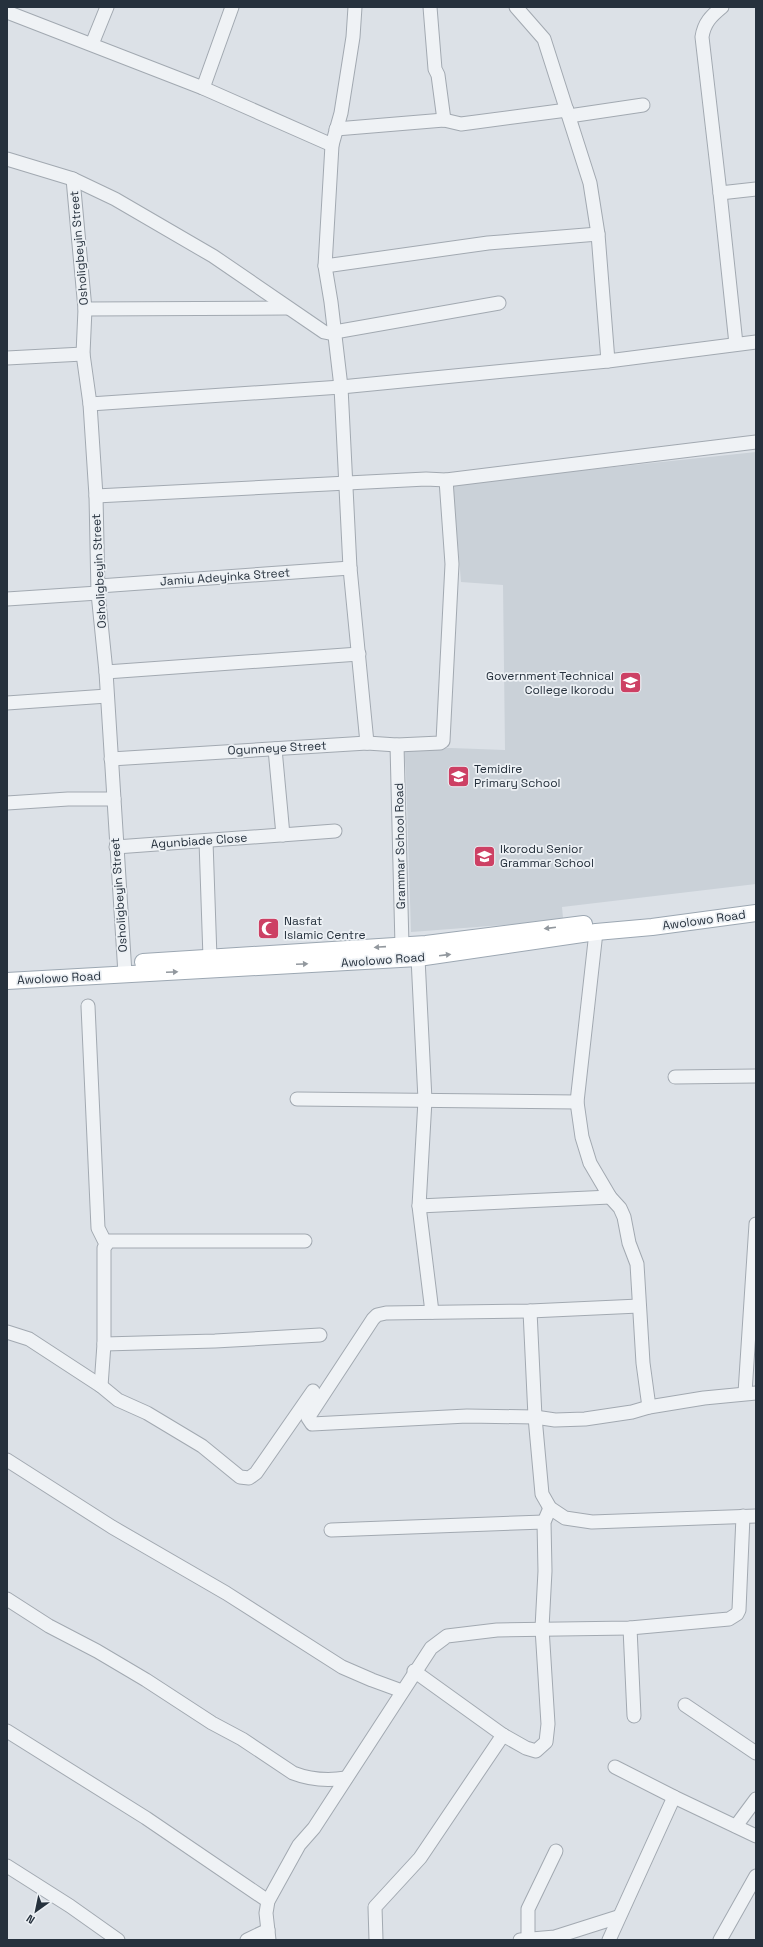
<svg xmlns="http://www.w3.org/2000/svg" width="763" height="1947" font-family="'Space Grotesk',sans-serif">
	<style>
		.built { fill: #cad1d8 }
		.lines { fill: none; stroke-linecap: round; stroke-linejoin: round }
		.minor-casing { stroke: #a2a9b1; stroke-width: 15 }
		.major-casing { stroke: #9ca7b2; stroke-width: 18 }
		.minor { stroke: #eff2f5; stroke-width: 13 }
		.major { stroke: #fff; stroke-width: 16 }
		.oneway { fill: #92989e }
		.labels { text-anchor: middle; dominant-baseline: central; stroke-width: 3.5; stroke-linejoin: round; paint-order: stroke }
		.street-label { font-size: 12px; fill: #26313d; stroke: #ecf0f4 }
		.poi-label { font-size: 12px; fill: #26313d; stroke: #ecf0f4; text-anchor: start }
	</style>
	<rect width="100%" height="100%" fill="#dce1e7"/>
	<polygon class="built" points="756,452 756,884 562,907 563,918 515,924 411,932 406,774 404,748 451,748 505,750 503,585 461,582 453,484"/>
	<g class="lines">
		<defs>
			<g id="minor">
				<polyline points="355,7 353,37 341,113 332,145 325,266 331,302 341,387 350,568 367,743"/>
				<polyline points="430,7 435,69 438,75 444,120"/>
				<polyline points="516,7 544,39 590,183 598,234 608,361"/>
				<path d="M722,7C711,16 704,23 702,37L720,193L736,344"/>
				<polyline points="7,12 203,88 332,145"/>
				<polyline points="92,44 107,7"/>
				<polyline points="203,88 232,7"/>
				<polyline points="569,116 643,105"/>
				<polyline points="336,129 444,120 461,124 567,110"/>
				<polyline points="7,159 73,179 115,199 213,256 324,332 329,333 499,303"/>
				<polyline points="73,179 85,309 83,354 90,404 96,496 98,593 106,672 125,974"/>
				<polyline points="720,193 756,189"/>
				<polyline points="325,266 488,243 598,234"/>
				<polyline points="85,309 287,308"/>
				<polyline points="7,358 83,354"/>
				<polyline points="90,404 341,387 608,361 756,342"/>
				<polyline points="96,496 426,479 446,480 756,442"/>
				<polyline points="99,586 350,568"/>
				<polyline points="7,599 98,593"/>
				<polyline points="106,672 359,654"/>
				<polyline points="7,703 107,696"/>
				<polyline points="397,745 402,946"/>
				<polyline points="275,749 283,835"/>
				<polyline points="111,759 367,743 397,745 440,743 443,741 452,564 446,480"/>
				<polyline points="7,803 68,799 114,799"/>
				<polyline points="206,841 210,958"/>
				<polyline points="116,847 335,831"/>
				<polyline points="596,932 577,1102 582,1137 590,1163 610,1197 620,1208 624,1217 629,1243 637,1264 643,1363 649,1407"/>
				<polyline points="418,958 425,1100 419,1206 432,1312"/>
				<polyline points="88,1006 98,1228 106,1244"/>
				<polyline points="675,1077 756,1076"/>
				<polyline points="297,1099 577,1102"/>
				<polyline points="419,1206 610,1197"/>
				<polyline points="639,1306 530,1311 386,1313 377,1315 373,1319 308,1418 312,1424 467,1416 535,1417 555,1420 585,1419 632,1412 649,1407 704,1398 756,1393"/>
				<polyline points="530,1311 535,1417 542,1494 550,1508 565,1518 592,1522 756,1516"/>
				<polyline points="7,1332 29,1339 101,1386 118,1400 147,1413 202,1446 240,1477 249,1478 256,1473 313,1391"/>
				<polyline points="104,1344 215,1341 320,1335"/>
				<polyline points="101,1386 104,1344 104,1248 109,1241 305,1241"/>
				<polyline points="745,1393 756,1224"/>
				<polyline points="7,1460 112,1527 226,1593 342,1667 372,1680 402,1691"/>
				<polyline points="331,1530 544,1522"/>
				<path d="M7,1599L49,1626L97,1651L146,1680L212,1723L242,1739L293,1773C311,1780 327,1781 346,1778"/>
				<polyline points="630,1628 634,1716"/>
				<polyline points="414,1671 503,1735 526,1748 536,1751 546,1742 548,1724 542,1628 545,1571 544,1522 550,1508"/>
				<polyline points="685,1705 756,1753"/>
				<polyline points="7,1731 146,1818 268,1901"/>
				<polyline points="615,1767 674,1797 756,1836"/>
				<polyline points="736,1826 756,1799"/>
				<polyline points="7,1866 70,1906 118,1940"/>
				<polyline points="528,1938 528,1909 556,1851"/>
				<polyline points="247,1940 268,1930"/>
				<polyline points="269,1940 266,1913 268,1901 299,1845 314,1828 431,1648 447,1636 497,1630 630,1628 729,1619 737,1614 739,1610 743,1516"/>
				<polyline points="376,1940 375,1907 420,1858 503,1735"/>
				<polyline points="520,1940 555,1937 618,1917"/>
				<polyline points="609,1940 674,1797"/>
				<polyline points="720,1940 756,1876"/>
			</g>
			<g id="major">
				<polyline points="143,962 426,944 584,924"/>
				<polyline points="7,981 418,958 596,932 652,927 756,913"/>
			</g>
		</defs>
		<use href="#minor" class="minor-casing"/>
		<use href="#major" class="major-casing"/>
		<use href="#minor" class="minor"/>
		<use href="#major" class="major"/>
	</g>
	<defs><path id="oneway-solid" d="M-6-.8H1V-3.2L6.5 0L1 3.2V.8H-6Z"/></defs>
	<g class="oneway">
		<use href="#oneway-solid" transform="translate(550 928) rotate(173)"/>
		<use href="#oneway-solid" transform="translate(380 947) rotate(176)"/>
		<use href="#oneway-solid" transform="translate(445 955) rotate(-7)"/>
		<use href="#oneway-solid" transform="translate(302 964) rotate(-3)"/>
		<use href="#oneway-solid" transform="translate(172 972) rotate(-3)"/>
	</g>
	<defs>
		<symbol id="school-square" viewBox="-11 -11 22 22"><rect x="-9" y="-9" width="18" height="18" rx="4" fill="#cd4064" stroke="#ecf0f4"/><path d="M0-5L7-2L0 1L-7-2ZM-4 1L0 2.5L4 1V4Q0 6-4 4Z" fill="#fff"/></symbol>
		<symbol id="mosque-square" viewBox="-11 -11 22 22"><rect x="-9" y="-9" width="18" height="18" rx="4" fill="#cd4064" stroke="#ecf0f4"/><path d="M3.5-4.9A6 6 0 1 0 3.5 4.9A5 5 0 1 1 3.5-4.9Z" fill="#fff"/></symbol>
	</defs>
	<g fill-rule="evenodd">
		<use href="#school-square" x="618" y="670" width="25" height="25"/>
		<use href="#school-square" x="446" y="764" width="25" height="25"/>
		<use href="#school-square" x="472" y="844" width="25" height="25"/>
		<use href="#mosque-square" x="256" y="916" width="25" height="25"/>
	</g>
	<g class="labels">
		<g class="street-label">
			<text transform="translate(79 248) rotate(-95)">Osholigbeyin Street</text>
			<text transform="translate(99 571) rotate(-93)">Osholigbeyin Street</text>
			<text transform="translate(225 577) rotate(-4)">Jamiu Adeyinka Street</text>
			<text transform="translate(277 748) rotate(-3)">Ogunneye Street</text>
			<text transform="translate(199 841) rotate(-4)">Agunbiade Close</text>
			<text transform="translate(400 846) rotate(-91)">Grammar School Road</text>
			<text transform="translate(119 895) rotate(-94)">Osholigbeyin Street</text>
			<text transform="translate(704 920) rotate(-8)">Awolowo Road</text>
			<text transform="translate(383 960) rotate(-4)">Awolowo Road</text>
			<text transform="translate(59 978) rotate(-3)">Awolowo Road</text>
		</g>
		<g class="poi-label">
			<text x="614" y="676" text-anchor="end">Government Technical<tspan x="614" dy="14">College Ikorodu</tspan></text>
			<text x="474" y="769">Temidire<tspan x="474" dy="14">Primary School</tspan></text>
			<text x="500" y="849">Ikorodu Senior<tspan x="500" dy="14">Grammar School</tspan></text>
			<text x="284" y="921">Nasfat<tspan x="284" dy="14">Islamic Centre</tspan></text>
		</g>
	</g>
	<rect width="763" height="1947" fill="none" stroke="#26313d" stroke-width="16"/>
	<g transform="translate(36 1911) rotate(213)" stroke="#ecf0f4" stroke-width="3" paint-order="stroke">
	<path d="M0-3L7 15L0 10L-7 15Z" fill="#26313d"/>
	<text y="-6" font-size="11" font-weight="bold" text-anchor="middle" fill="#26313d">N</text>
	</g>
</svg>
